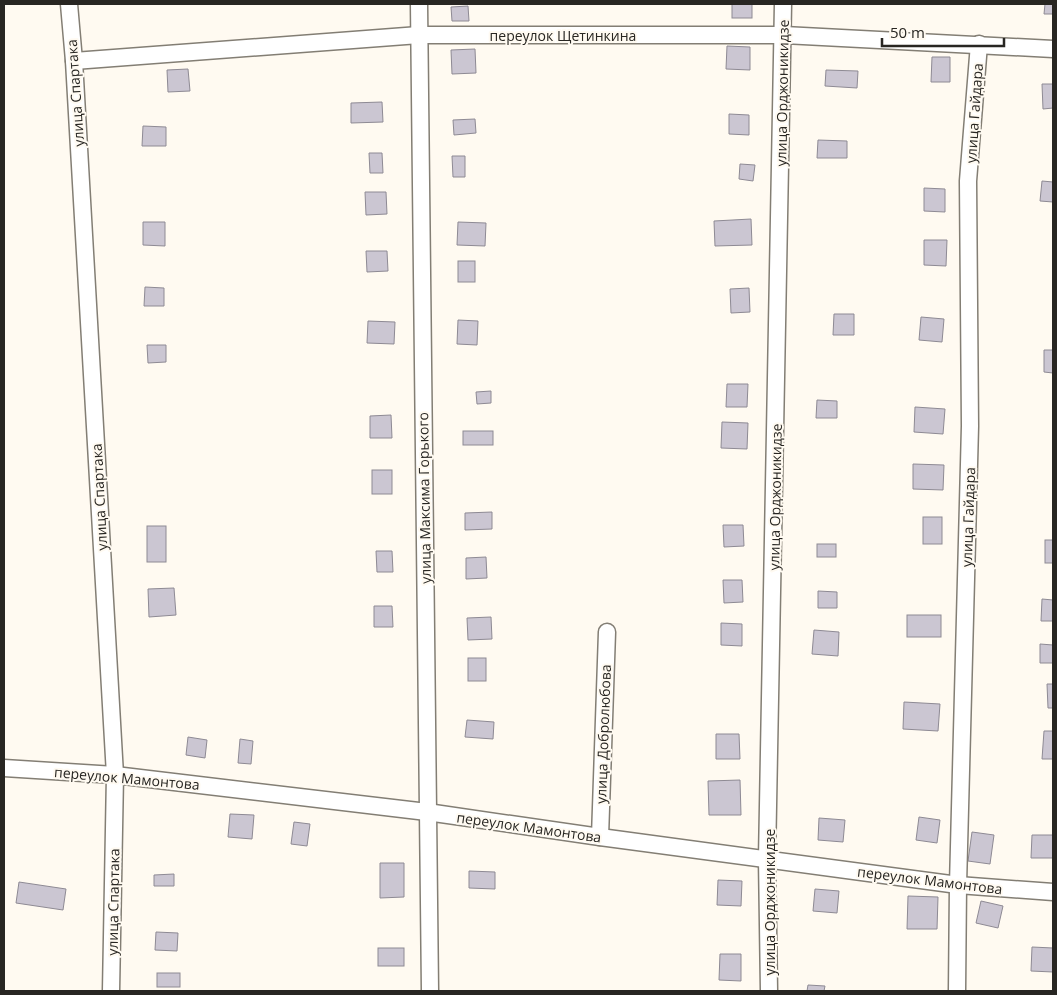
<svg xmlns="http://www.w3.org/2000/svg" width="1057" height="995" font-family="'Open Sans',sans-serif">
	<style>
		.building { fill: #cbc6d2; stroke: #8e8a94 }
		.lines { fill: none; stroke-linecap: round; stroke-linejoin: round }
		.minor-casing { stroke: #837e74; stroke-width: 19 }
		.minor { stroke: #fff; stroke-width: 16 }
		.labels { text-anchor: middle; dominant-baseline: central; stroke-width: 4; stroke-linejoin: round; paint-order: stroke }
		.street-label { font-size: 14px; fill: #282622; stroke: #fffaf1 }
	</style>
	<rect width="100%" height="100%" fill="#fffaf1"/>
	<g class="building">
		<rect x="732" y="4" width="20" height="14"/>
		<polygon points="1045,4 1053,4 1053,14 1044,14"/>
		<polygon points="468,6 469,21 452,21 451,7"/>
		<polygon points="727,46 750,47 750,70 726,69"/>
		<polygon points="475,49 476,73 452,74 451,50"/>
		<polygon points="932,57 950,57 950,82 931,82"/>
		<polygon points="188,69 190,91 168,92 167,70"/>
		<polygon points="826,70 858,71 857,88 825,86"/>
		<polygon points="1042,84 1053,84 1053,108 1043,109"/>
		<polygon points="382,102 383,122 351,123 351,103"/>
		<polygon points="729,114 749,115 749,135 729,134"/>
		<polygon points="475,119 476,133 454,135 453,120"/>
		<polygon points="143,126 166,127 166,146 142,146"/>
		<polygon points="818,140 847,141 847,158 817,158"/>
		<polygon points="369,153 382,153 383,173 370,173"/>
		<polygon points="452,156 465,156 465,177 453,177"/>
		<polygon points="740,164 755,165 753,181 739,179"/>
		<polygon points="1042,181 1053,182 1053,202 1040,201"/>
		<polygon points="924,188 945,189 945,212 924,211"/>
		<polygon points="365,192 386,192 387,214 366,215"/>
		<polygon points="751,219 752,245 715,246 714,221"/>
		<polygon points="143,222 165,222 165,246 143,245"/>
		<polygon points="458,222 486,223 485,246 457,245"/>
		<polygon points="924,240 947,240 946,266 924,265"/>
		<polygon points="366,251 387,251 388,271 367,272"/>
		<rect x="458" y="261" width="17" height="21"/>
		<polygon points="145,287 164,288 164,306 144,306"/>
		<polygon points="749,288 750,312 731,313 730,289"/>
		<polygon points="834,314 854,314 854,335 833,335"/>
		<polygon points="921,317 944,319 942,342 919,340"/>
		<polygon points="458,320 478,321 477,345 457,344"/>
		<polygon points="368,321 395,322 394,344 367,343"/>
		<polygon points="147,345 166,345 166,362 148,363"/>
		<polygon points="1044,350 1053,350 1053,373 1044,372"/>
		<polygon points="727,384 748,384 747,407 726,407"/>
		<polygon points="491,391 491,403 477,404 476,392"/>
		<polygon points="817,400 837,401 837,418 816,418"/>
		<polygon points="915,407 945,409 943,434 914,432"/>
		<polygon points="391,415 392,438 370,438 370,416"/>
		<polygon points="722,422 748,423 747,449 721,448"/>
		<rect x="463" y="431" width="30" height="14"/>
		<polygon points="913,464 944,465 943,490 913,489"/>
		<rect x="372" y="470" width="20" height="24"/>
		<polygon points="492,512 492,529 465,530 465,513"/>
		<rect x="923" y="517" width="19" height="27"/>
		<polygon points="723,525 743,525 744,546 724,547"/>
		<rect x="147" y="526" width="19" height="36"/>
		<rect x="1045" y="540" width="8" height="23"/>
		<rect x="817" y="544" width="19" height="13"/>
		<polygon points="376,551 392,551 393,572 377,572"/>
		<polygon points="486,557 487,578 466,579 466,558"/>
		<polygon points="723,580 742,580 743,602 724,603"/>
		<polygon points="174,588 176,615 149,617 148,589"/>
		<polygon points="818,591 837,592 837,608 818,608"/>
		<polygon points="1042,599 1053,600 1053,621 1041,621"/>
		<polygon points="374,606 392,606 393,627 374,627"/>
		<rect x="907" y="615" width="34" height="22"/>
		<polygon points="491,617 492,639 468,640 467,618"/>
		<polygon points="721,623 742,624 742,646 721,645"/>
		<polygon points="814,630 839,632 838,656 812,654"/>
		<polygon points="1040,644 1053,645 1053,663 1040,663"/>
		<rect x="468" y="658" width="18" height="23"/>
		<polygon points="1047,684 1053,684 1053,708 1048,708"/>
		<polygon points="904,702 940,704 938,731 903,729"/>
		<polygon points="467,720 494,722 493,739 465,737"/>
		<polygon points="1044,731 1053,731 1053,759 1042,759"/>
		<polygon points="716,734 739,734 740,759 716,759"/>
		<polygon points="188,737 207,740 205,758 186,755"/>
		<polygon points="240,739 253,741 251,764 238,763"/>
		<polygon points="740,780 741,815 709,815 708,781"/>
		<polygon points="230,814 254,815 252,839 228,837"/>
		<polygon points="919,817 940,820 937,843 916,840"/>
		<polygon points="819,818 845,820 843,842 818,840"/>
		<polygon points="294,822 310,824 307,846 291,844"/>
		<polygon points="972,832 994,835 990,864 968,861"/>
		<polygon points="1032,835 1053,835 1053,858 1031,858"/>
		<polygon points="380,863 404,863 404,897 380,898"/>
		<polygon points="469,871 495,872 495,889 469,888"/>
		<polygon points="174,874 174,886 154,886 154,875"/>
		<polygon points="718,880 742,881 741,906 717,905"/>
		<polygon points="19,882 66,889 63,910 16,903"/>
		<polygon points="815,889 839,891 837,913 813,911"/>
		<polygon points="908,896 938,897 937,929 907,929"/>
		<polygon points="981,901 1003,906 998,928 976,923"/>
		<polygon points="156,932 178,933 177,951 155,950"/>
		<polygon points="1032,947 1053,948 1053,972 1031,971"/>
		<rect x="378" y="948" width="26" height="18"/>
		<polygon points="720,954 741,954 741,981 719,980"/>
		<rect x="157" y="973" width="23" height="14"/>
		<polygon points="808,985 825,986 824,991 807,991"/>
	</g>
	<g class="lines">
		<defs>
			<g id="minor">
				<polyline points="69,4 74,61 115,775 111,991"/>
				<polyline points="419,4 430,991"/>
				<polyline points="74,61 419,35 784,35 1053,49"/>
				<polyline points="4,768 115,775 427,812 600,837 958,885 1053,892"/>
				<polyline points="600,837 607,632"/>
				<polyline points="769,991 767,859 783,4"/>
				<polyline points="957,991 958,885 970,426 968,181 979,44"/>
			</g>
		</defs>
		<use href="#minor" class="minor-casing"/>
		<use href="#minor" class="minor"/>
	</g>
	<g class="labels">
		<g class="street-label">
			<text x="563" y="35">переулок Щетинкина</text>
			<text transform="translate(75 93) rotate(-94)">улица Спартака</text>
			<text transform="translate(782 93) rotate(-89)">улица Орджоникидзе</text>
			<text transform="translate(974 113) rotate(-86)">улица Гайдара</text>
			<text transform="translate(99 497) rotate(-93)">улица Спартака</text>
			<text transform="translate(775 497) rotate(-89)">улица Орджоникидзе</text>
			<text transform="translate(424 498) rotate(-91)">улица Максима Горького</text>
			<text transform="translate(968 517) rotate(-88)">улица Гайдара</text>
			<text transform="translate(603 734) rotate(-88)">улица Добролюбова</text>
			<text transform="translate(127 778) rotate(5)">переулок Мамонтова</text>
			<text transform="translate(529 827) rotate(8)">переулок Мамонтова</text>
			<text transform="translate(930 880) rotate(7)">переулок Мамонтова</text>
			<text transform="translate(113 902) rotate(-89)">улица Спартака</text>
			<text transform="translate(769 902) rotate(-90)">улица Орджоникидзе</text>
		</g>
	</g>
	<rect width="1057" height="995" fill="none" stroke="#282622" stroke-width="10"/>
	<path d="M882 38v8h122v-8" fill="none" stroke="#282622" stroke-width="2.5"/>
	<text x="890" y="38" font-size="15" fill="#282622" stroke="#fffaf1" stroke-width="4" paint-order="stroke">50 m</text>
</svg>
